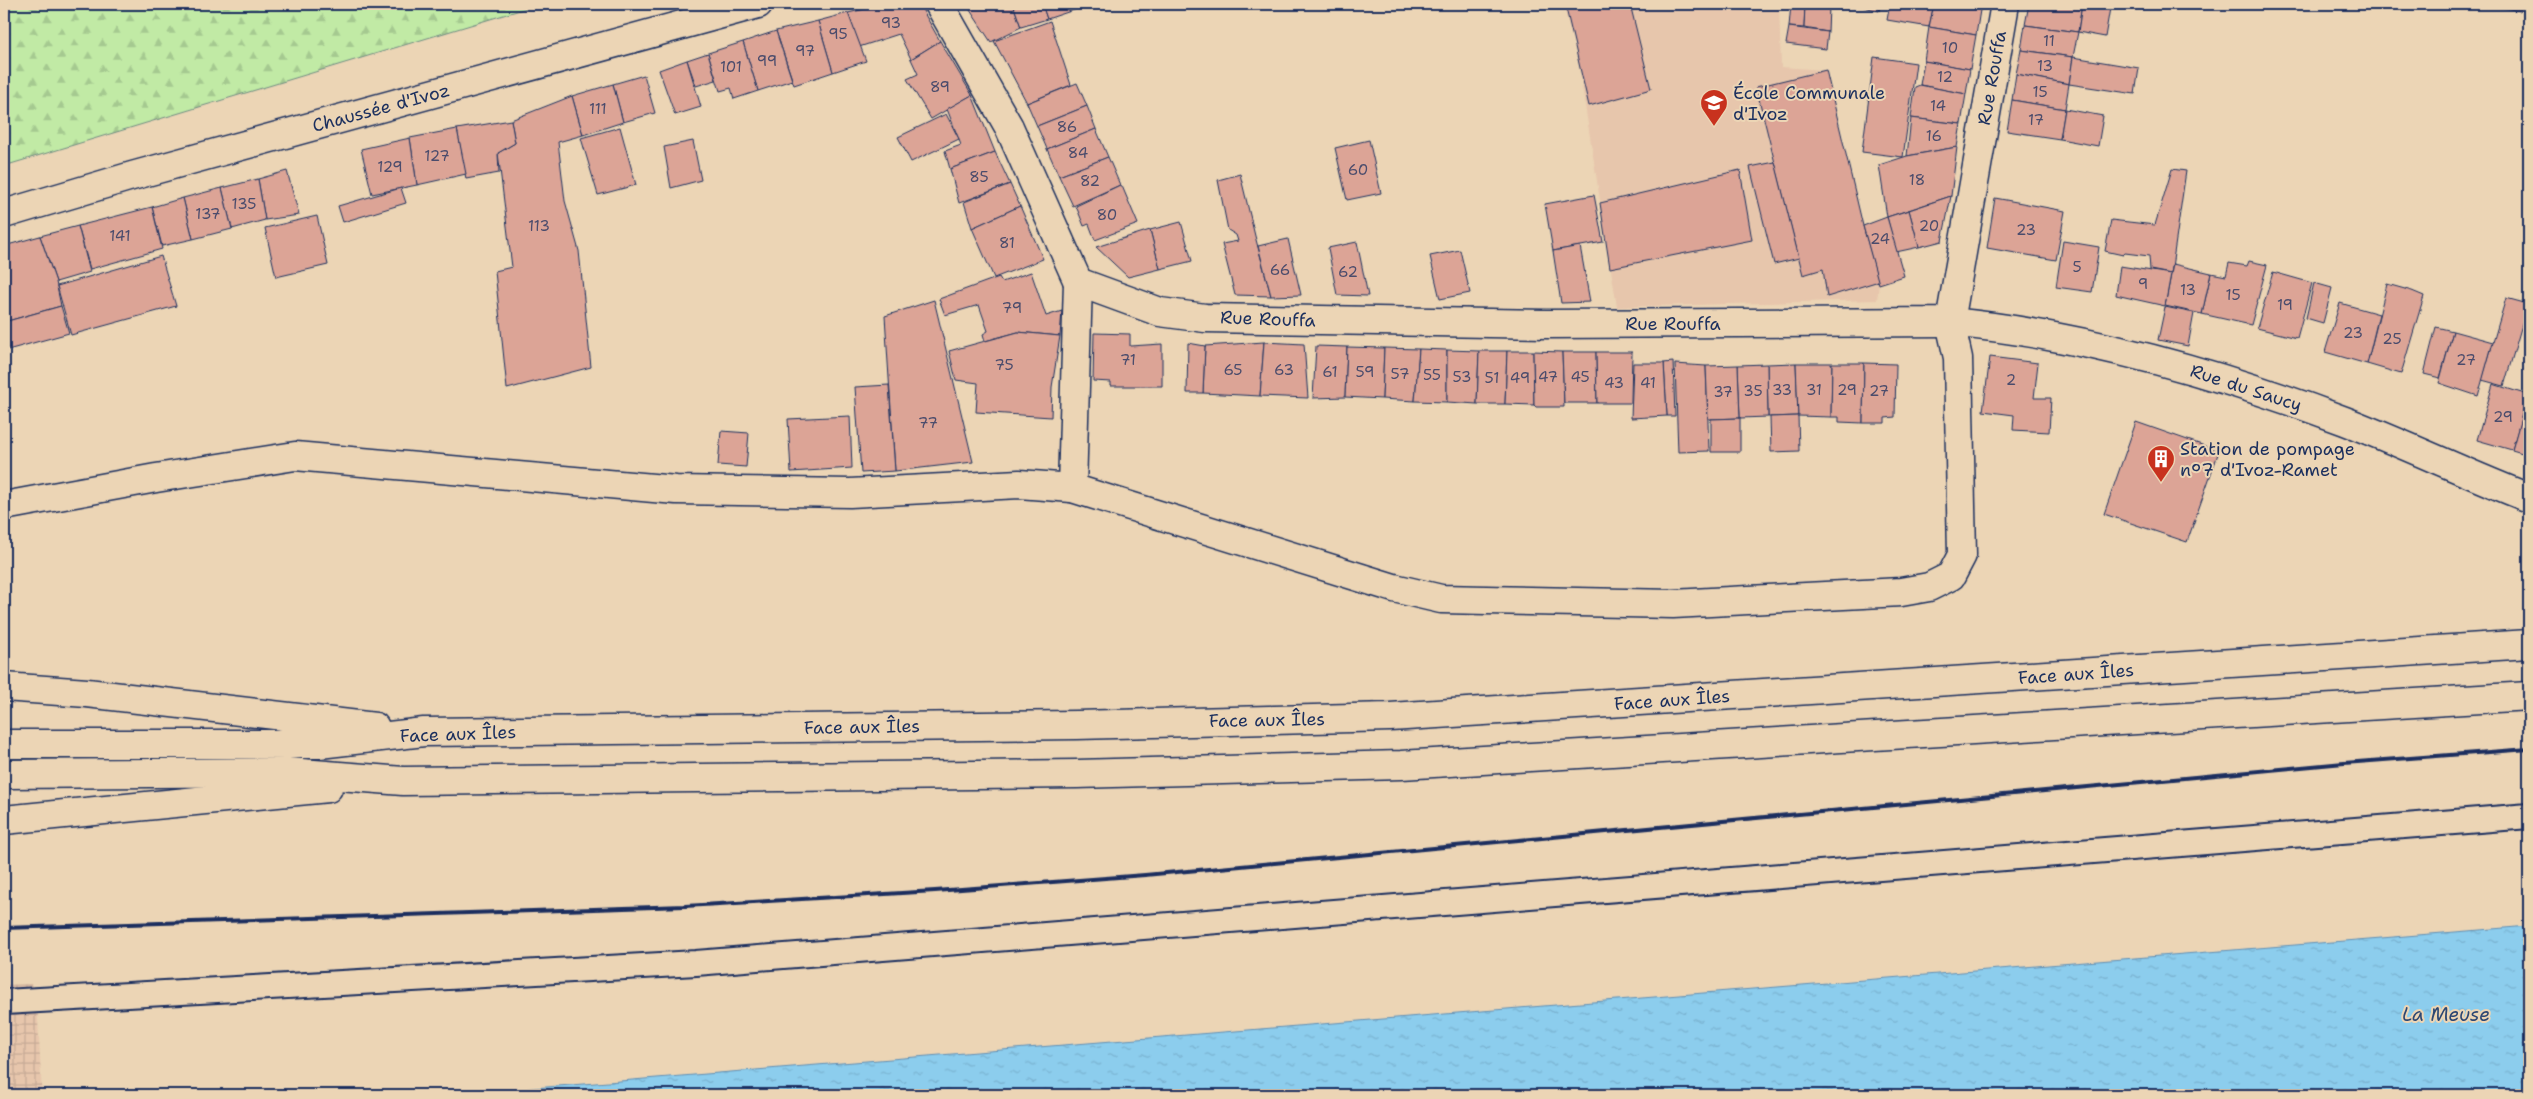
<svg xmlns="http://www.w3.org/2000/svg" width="2533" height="1099" font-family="'Shantell Sans',sans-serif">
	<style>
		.built { fill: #e7c6ac }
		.industrial { fill: url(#industrial-grid) }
		.forest { fill: url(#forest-firs); stroke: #6e8c82 }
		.water { fill: url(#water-ripples); stroke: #5f8eb4 }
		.building { fill: #dca496; stroke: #1b2f5e }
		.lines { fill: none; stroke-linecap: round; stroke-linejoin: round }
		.service-casing { stroke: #1b2f5e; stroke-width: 28 }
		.minor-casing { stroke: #1b2f5e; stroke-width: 31 }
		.secondary-casing { stroke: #1b2f5e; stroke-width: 31 }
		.trunk-casing { stroke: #1b2f5e; stroke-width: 31 }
		.service { stroke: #ecd5b5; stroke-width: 24 }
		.minor { stroke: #ecd5b5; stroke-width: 28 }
		.secondary { stroke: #ecd5b5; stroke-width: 28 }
		.trunk { stroke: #ecd5b5; stroke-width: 28 }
		.rail { stroke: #1b2f5e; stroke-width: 4 }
		.labels { text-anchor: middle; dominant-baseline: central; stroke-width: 4; stroke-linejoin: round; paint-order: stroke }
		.number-label { font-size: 15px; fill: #4b4c6c }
		.street-label { font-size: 18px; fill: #1b2f5e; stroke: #ecd5b5 }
		.poi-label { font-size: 18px; fill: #1b2f5e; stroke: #ecd5b5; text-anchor: start }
		.water-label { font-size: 19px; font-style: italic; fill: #2c4773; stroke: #ecd5b5 }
	</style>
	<defs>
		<pattern id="industrial-grid" width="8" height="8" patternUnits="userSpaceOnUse" patternTransform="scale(1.25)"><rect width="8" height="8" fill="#e7c6ac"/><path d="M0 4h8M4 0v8" fill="none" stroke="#c6aa96"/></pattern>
		<pattern id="forest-firs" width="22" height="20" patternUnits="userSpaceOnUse" patternTransform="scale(1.25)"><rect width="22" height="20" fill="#c1eaa5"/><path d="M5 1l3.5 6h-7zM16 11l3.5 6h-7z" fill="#a5c990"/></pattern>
		<pattern id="water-ripples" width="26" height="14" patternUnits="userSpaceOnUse" patternTransform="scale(1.25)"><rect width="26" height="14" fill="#8ccded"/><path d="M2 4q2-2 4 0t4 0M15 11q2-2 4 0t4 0" fill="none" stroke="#78b0ce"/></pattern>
	</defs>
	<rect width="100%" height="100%" fill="#ecd5b5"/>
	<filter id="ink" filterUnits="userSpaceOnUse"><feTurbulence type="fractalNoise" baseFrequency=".02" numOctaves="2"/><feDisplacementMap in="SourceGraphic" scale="10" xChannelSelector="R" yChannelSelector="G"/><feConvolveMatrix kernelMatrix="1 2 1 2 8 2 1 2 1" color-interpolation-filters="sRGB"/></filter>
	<g filter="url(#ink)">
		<polygon class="built" points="1563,4 1779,4 1781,67 1826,70 1863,226 1879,284 1877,300 1617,307 1578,61"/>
		<polygon class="industrial" points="31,984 37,1000 42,1095 4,1095 4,985"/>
		<polygon class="forest" points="4,4 540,4 4,166"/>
		<polygon class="water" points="2529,926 2529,1095 447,1095 583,1084"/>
		<g class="building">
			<polygon points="886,4 919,4 940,41 911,59 899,34 859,47 848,13"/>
			<polygon points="966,4 1013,4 1021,27 991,42"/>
			<polygon points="1013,4 1042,4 1047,19 1021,27"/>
			<polygon points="1042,4 1072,4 1074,10 1047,19"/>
			<polygon points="1072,4 1093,4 1074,10"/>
			<polygon points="1565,4 1630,4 1651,89 1589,106"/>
			<polygon points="1791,4 1805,4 1804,28 1789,27"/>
			<polygon points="1805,4 1829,6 1828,32 1804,28"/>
			<polygon points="1862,4 1881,4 1879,11 1861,6"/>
			<polygon points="1890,4 1934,4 1929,27 1887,20"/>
			<polygon points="1934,4 1981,4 1976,35 1929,27"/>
			<polygon points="2029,4 2082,4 2078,32 2025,25"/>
			<polygon points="2082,4 2112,4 2111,8"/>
			<polygon points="2082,4 2110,8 2105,37 2078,32"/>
			<polygon points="2496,4 2529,4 2529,13 2495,6"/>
			<polygon points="848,13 866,61 833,72 818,21"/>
			<polygon points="818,21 833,72 794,85 776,31"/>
			<polygon points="1050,21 1071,85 1027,103 994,41"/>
			<polygon points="2025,25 2078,32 2073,57 2021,50"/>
			<polygon points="1789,27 1828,32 1826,49 1786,44"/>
			<polygon points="1929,27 1976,35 1970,69 1924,61"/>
			<polygon points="776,31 792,80 758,91 743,42"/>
			<polygon points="940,41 972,95 931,119 907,79 918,74 911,59"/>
			<polygon points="743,42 758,91 734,99 731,88 720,91 708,53"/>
			<polygon points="2021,50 2073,57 2069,84 2016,74"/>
			<polygon points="708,53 716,80 696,86 687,60"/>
			<polygon points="1874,57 1916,63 1903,157 1862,152"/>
			<polygon points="2073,57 2139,68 2135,94 2069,84"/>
			<polygon points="687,60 701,107 675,115 659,70"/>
			<polygon points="1924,61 1970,69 1966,94 1920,85"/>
			<polygon points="1826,70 1863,226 1879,281 1827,297 1823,269 1803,275 1756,87"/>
			<polygon points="2016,74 2069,84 2065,109 2012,100"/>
			<polygon points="644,75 655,113 623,122 613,84"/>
			<polygon points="1077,83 1087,106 1037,126 1027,103"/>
			<polygon points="613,84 623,122 583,135 572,96"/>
			<polygon points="1920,85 1966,94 1961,124 1911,118 1915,87"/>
			<polygon points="972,95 995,152 950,169 945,151 961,145 947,109"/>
			<polygon points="572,96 583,135 558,142 565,201 579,251 591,367 507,389 495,271 512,267 498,153 515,143 511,120"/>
			<polygon points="2012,100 2065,109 2060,139 2007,131"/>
			<polygon points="1087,106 1096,129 1047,149 1037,126"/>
			<polygon points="2065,109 2103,116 2098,146 2060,139"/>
			<polygon points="946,114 959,139 911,162 898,137"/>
			<polygon points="1911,118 1961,124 1957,147 1907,156"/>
			<polygon points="511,120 515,143 498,153 499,173 466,179 457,129"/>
			<polygon points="620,127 636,185 598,195 581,138"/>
			<polygon points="457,129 466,174 417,185 410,138"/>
			<polygon points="1096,129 1108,157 1059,176 1047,149"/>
			<polygon points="410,138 417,185 372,194 361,149"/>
			<polygon points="1369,140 1381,193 1347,200 1335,148"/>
			<polygon points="693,141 701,180 671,188 664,147"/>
			<polygon points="1957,147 1951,196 1887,217 1879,165 1907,156"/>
			<polygon points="995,152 1010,184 959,203 950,169"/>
			<polygon points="1108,157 1120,185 1073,206 1059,176"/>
			<polygon points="1775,162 1799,258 1774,264 1750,167"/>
			<polygon points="2172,169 2186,171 2171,274 2150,270 2149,256 2125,253 2123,255 2105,251 2111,220 2155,225"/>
			<polygon points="1740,170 1752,240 1610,268 1600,203"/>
			<polygon points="287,171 299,215 265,220 258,179"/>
			<polygon points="1240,174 1255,236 1271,296 1235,295 1222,244 1238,241 1236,235 1228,230 1218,180"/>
			<polygon points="258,179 265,220 232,229 222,188"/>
			<polygon points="1010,184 1020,206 972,228 964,202"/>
			<polygon points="1120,185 1122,186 1138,224 1095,240 1089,224 1084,226 1076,206"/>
			<polygon points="222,188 232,229 193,239 183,198"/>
			<polygon points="401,188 406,203 343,222 338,206"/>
			<polygon points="1594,195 1603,242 1553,251 1545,204"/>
			<polygon points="1951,196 1942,241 1919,247 1909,210"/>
			<polygon points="183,198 193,239 162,246 152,207"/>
			<polygon points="1995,198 2065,211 2056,260 1987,248"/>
			<polygon points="1020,206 1043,259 994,278 972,228"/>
			<polygon points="152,207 162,249 90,269 78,226"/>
			<polygon points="1909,210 1919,247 1896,252 1887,217"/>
			<polygon points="317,216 328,265 276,277 265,228"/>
			<polygon points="1887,217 1904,276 1879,284 1863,226"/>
			<polygon points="1181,222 1192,261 1160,269 1150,230"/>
			<polygon points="78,226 90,272 56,282 40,236"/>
			<polygon points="1150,230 1160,269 1128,277 1096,247"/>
			<polygon points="40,236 56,282 61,306 4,322 4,246"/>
			<polygon points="1288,239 1301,295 1271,296 1258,246"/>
			<polygon points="2063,241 2099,247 2092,292 2056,287"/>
			<polygon points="1357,242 1368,296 1337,295 1328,248"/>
			<polygon points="1580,246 1590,302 1561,303 1553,251"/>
			<polygon points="1460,250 1470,293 1440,299 1430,256"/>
			<polygon points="161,256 176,306 71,335 57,286"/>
			<polygon points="2249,261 2267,265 2251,325 2202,314 2211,273 2226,276 2229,263 2247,266"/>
			<polygon points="2173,264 2211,273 2202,314 2165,306"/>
			<polygon points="2120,266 2171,274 2165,306 2116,295"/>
			<polygon points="1031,272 1046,316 1062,311 1060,336 1018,332 985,341 983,334 988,331 979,305 945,315 939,299 999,277 1002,282"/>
			<polygon points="2273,272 2312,283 2297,338 2257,328"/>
			<polygon points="2314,283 2332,288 2323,323 2306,318"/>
			<polygon points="2387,284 2412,291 2424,296 2401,374 2367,364"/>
			<polygon points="2506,298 2528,304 2504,386 2482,380"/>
			<polygon points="934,300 973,462 895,471 885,316"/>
			<polygon points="2340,303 2379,314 2367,364 2325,352"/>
			<polygon points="61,306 69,333 4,351 4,322"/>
			<polygon points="2165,307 2194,313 2188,346 2158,340"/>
			<polygon points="2436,327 2453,331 2440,378 2424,374"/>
			<polygon points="2453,331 2493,342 2478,396 2439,383"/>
			<polygon points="1018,332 1060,336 1052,387 1051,417 976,412 978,383 956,380 949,351"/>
			<polygon points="1094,333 1130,334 1130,346 1162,344 1162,386 1111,386 1111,382 1093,381"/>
			<polygon points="1264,342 1260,396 1203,393 1205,346"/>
			<polygon points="1264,342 1304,344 1308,398 1260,396"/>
			<polygon points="1188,343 1205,346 1203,393 1187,393"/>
			<polygon points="1316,346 1347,347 1345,397 1313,398"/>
			<polygon points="1347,347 1384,348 1382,399 1345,397"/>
			<polygon points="1384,348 1419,349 1415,401 1382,399"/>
			<polygon points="1419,349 1447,350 1447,402 1415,401"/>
			<polygon points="1447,350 1479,351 1477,404 1447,402"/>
			<polygon points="1479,351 1507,351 1505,404 1477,404"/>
			<polygon points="1507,351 1533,351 1534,405 1505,404"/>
			<polygon points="1533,351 1562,352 1564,407 1536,407 1534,405"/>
			<polygon points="1562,352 1596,352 1597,403 1564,403"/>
			<polygon points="1596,352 1632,352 1631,403 1597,403"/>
			<polygon points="1990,357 2038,363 2034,398 2051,398 2049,432 2013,430 2014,415 1983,411"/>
			<polygon points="1673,362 1675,416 1667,416 1664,363"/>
			<polygon points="1633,363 1664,363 1667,416 1631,418"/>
			<polygon points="1796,363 1798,416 1768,417 1767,364"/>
			<polygon points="1796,363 1832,363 1831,417 1798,416"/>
			<polygon points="1832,363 1864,363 1863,423 1839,422 1839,417 1831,417"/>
			<polygon points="1864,363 1896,364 1895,417 1885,418 1885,423 1863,423"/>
			<polygon points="1675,364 1706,366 1709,451 1678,452"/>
			<polygon points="1767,364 1768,417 1740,418 1738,365"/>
			<polygon points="1738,365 1740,418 1708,419 1706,366"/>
			<polygon points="2493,384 2528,395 2512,450 2477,440"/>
			<polygon points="889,385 895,471 861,473 855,387"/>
			<polygon points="2529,389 2529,455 2512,450"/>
			<polygon points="850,416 852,468 791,472 788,419"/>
			<polygon points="1798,416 1799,451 1771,452 1770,417"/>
			<polygon points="1740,418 1740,452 1711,452 1711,419"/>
			<polygon points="2136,422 2219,451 2187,542 2104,514"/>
			<polygon points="721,431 749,433 746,467 718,465"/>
		</g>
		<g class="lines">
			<defs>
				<polyline id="service" points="4,1002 696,963 2529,816"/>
				<g id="minor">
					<polyline points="939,4 1009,127 1078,282 1160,312 1205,318 1546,324 1950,322 2005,4"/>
					<polyline points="1072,488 1078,282"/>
					<path d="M4,506L156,478L295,456L676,490L850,493L1019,484L1072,488L1394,588L1441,599L1673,604L1901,592L1929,587L1951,576L1962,555L1958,358L1950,322C2085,335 2218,373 2345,421C2407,445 2467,474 2529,498"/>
				</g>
				<polyline id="secondary" points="4,214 132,176 758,4"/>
				<g id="trunk">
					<polyline points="4,687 87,693 375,727"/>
					<polyline points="4,744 319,744 424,732 1077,725 1390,717 2529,644"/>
					<polyline points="4,774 288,772 403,781 1077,774 1401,765 2529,696"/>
					<polyline points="4,820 328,788"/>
				</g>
			</defs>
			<use href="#service" class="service-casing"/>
			<use href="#minor" class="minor-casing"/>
			<use href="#secondary" class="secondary-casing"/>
			<use href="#trunk" class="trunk-casing"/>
			<use href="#service" class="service"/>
			<use href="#minor" class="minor"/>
			<use href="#secondary" class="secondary"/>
			<use href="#trunk" class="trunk"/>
			<polyline class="rail" points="4,928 685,906 935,891 1145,875 2344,763 2529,749"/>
		</g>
	</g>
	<defs>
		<symbol id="school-pin" viewBox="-11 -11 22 30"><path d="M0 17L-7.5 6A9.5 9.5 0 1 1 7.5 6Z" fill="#c8321e" stroke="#ecd5b5"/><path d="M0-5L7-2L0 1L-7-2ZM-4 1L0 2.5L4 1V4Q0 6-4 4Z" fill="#fff"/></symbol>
		<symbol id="building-pin" viewBox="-11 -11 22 30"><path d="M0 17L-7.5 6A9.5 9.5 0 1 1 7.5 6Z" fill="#c8321e" stroke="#ecd5b5"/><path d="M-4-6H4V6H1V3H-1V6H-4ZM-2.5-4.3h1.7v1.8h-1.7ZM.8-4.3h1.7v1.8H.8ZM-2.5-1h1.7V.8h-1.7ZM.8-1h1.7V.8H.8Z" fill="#fff"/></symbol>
	</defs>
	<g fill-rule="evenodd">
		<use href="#school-pin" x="1698" y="87" width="32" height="43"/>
		<use href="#building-pin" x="2145" y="443" width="32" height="43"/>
	</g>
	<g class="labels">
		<g class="number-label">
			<text x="891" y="23">93</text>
			<text x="838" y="34">95</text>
			<text x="2049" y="41">11</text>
			<text x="1950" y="48">10</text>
			<text x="805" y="51">97</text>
			<text x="767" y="61">99</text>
			<text x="2045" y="66">13</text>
			<text x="731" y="67">101</text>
			<text x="1945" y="77">12</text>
			<text x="940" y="87">89</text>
			<text x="2040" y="92">15</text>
			<text x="1938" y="106">14</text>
			<text x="598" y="109">111</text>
			<text x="2036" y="120">17</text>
			<text x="1067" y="127">86</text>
			<text x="1934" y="136">16</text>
			<text x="1078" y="153">84</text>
			<text x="437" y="156">127</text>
			<text x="390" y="167">129</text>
			<text x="1358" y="170">60</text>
			<text x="979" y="177">85</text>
			<text x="1917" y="180">18</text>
			<text x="1090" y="181">82</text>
			<text x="244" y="204">135</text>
			<text x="208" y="214">137</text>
			<text x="1107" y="215">80</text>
			<text x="539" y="226">113</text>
			<text x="1929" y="226">20</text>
			<text x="2026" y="230">23</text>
			<text x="120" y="236">141</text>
			<text x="1880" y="239">24</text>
			<text x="1007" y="243">81</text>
			<text x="2077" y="267">5</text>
			<text x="1280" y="270">66</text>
			<text x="1348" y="272">62</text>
			<text x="2143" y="284">9</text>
			<text x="2188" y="290">13</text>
			<text x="2233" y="295">15</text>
			<text x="2285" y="305">19</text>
			<text x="1012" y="308">79</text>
			<text x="2353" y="333">23</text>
			<text x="2392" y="339">25</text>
			<text x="1128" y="360">71</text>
			<text x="2466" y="360">27</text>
			<text x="1004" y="365">75</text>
			<text x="1233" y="370">65</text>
			<text x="1284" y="370">63</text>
			<text x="1330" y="372">61</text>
			<text x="1365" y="372">59</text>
			<text x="1400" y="374">57</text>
			<text x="1432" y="375">55</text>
			<text x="1462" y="377">53</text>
			<text x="1548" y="377">47</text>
			<text x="1580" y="377">45</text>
			<text x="1492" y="378">51</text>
			<text x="1520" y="378">49</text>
			<text x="2011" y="380">2</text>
			<text x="1614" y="383">43</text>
			<text x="1648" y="383">41</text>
			<text x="1782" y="390">33</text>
			<text x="1814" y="390">31</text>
			<text x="1847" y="390">29</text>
			<text x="1753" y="391">35</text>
			<text x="1879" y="391">27</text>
			<text x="1723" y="392">37</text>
			<text x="2503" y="417">29</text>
			<text x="928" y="423">77</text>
		</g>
		<g class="street-label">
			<text transform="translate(1992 78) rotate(-80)">Rue Rouffa</text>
			<text transform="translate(381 108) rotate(-15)">Chaussée d'Ivoz</text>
			<text transform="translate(1268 319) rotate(2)">Rue Rouffa</text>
			<text x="1673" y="324">Rue Rouffa</text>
			<text transform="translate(2246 388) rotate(18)">Rue du Saucy</text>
			<text transform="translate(2076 674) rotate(-4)">Face aux Îles</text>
			<text transform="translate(1672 700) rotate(-4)">Face aux Îles</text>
			<text transform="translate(1267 720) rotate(-1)">Face aux Îles</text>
			<text transform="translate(862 727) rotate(-1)">Face aux Îles</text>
			<text transform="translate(458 734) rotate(-2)">Face aux Îles</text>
		</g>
		<g class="poi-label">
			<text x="1733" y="93">École Communale<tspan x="1733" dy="21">d'Ivoz</tspan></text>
			<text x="2180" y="449">Station de pompage<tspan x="2180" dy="21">n°7 d'Ivoz-Ramet</tspan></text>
		</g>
		<g class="water-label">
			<text x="2446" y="1014">La Meuse</text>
		</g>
	</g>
	<rect width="2533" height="1099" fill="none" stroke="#ecd5b5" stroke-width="20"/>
	<rect x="10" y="10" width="2513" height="1079" fill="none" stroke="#1b2f5e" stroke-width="2" filter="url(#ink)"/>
</svg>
